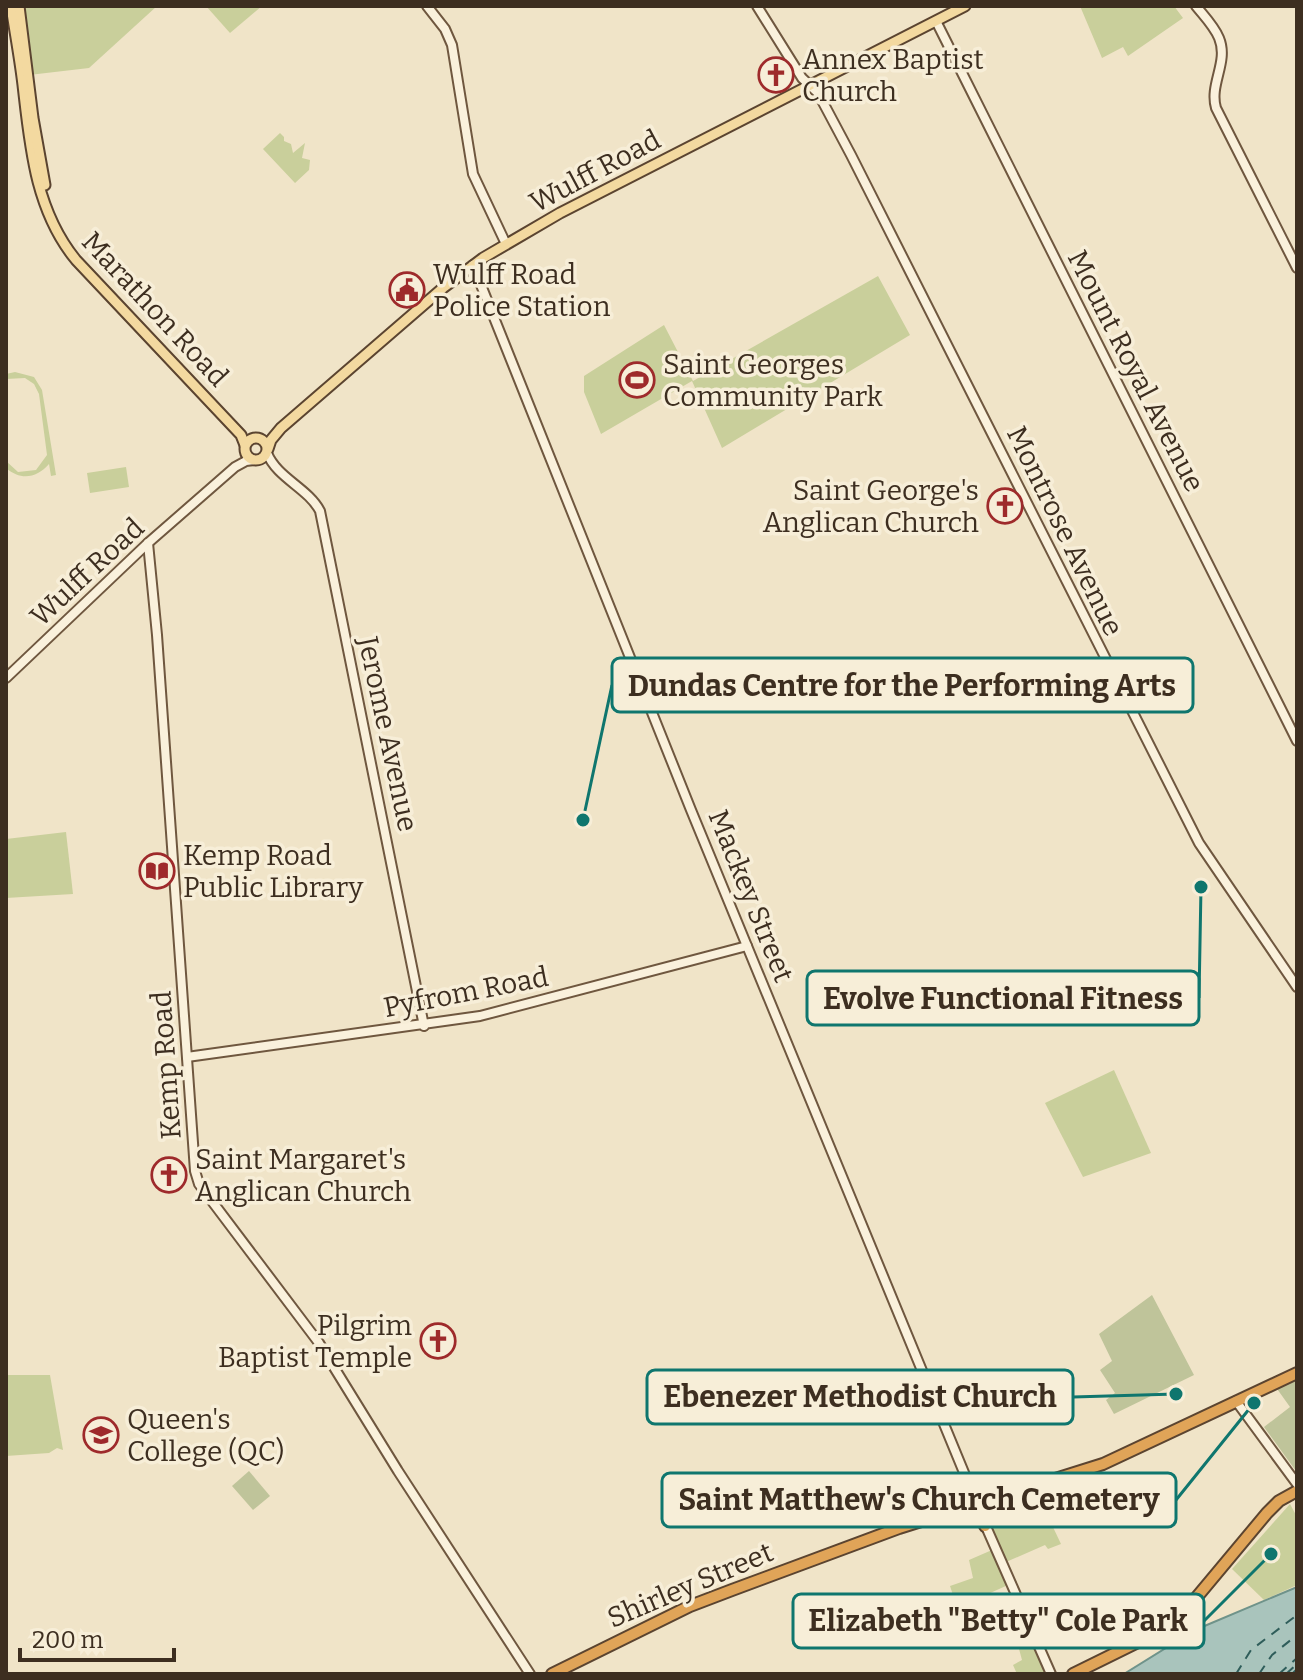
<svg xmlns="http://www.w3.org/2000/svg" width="1303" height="1680" font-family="Bitter,serif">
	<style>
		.green { fill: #c9cf9b }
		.cemetery { fill: #bfc49a }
		.water { fill: #a9c4bc; stroke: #6f938a; stroke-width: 2 }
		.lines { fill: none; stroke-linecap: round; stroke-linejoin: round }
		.ferry { stroke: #2f5d5a; stroke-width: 2; stroke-dasharray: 10 8; stroke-linecap: butt }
		.secondary-casing { stroke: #6f573f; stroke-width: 12 }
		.primary-casing { stroke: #5b4430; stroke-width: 13 }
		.highway-casing { stroke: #5b4430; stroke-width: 14 }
		.secondary { stroke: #faf1dc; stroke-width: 8 }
		.primary { stroke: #f3d9a0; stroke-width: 9 }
		.highway { stroke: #e0a458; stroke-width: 10 }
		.labels { text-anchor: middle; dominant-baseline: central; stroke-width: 7; stroke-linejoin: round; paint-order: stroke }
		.poi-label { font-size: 28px; fill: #3d2e20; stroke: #f7eed8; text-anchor: start }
		.street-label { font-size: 28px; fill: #3d2e20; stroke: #f7eed8 }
		.leader { fill: none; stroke: #0f766e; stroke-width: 3 }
		.callout-dot { fill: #0f766e; stroke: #f7eed8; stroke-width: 3 }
		.callout { fill: #f7eed8; stroke: #0f766e; stroke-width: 3 }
		.callout-label { font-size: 30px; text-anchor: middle; font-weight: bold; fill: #3d2e20 }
	</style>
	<rect width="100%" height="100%" fill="#f0e4c8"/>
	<g class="green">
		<polygon points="30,6 157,6 89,68 29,75 19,8"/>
		<polygon points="206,6 262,6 230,33"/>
		<polygon points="1080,6 1174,6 1183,18 1128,56 1123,47 1102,58"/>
		<polygon points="280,133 284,137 284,141 291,144 293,153 305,143 302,158 310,160 309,170 295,183 263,149"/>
		<polygon points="878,276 910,335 722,448 692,381 601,434 584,392 584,376 664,325 693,381"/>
		<path d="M15,372L34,377L42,390L56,475L51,476L49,464C37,478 21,481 6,468V461L18,472L36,470L47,455L39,394L34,384L25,378L6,379V374Z"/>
		<polygon points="126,467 129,487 90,493 87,473"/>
		<polygon points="66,832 73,894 6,898 6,839"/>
		<polygon points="1114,1070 1151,1153 1083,1177 1045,1103"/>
		<polygon points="6,1375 50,1375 63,1450 57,1448 49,1453 6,1456"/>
		<polygon points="1034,1487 1061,1544 1048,1549 1045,1545 1006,1562 986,1511 990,1501"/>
		<polygon points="1290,1504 1297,1517 1297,1585 1264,1600 1232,1569"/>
		<polygon points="992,1550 1008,1585 988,1594 953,1595 950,1586 973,1578 969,1560"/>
		<polygon points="1032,1641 1046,1674 1017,1674 1013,1665 1022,1660 1019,1649"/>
	</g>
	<g class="cemetery">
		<polygon points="1152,1295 1194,1375 1114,1414 1106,1400 1115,1393 1100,1370 1112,1361 1099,1334"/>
		<polygon points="1297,1376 1297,1470 1296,1471 1264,1427 1290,1407 1275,1386"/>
		<polygon points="249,1471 270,1496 253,1510 232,1486"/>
	</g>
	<polygon class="water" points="1297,1587 1297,1674 1124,1674 1195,1630"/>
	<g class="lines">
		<g class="ferry">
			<polyline points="1236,1674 1251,1650 1297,1615"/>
			<polyline points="1259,1674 1272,1655 1297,1635"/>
			<polyline points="1279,1674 1297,1658"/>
			<polyline points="1286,1674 1297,1664"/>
			<polyline points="1292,1674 1297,1669"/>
		</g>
		<defs>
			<g id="secondary">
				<polyline points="427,6 445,29 452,45 473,174 506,244"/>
				<polyline points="757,6 802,78 818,93 851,155 1199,843 1297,987"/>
				<path d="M1196,6C1204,16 1214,26 1219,38C1229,62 1209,84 1216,108L1297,268"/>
				<polyline points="936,21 1297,741"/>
				<polyline points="473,265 691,810 979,1509"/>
				<path d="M267,453C277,478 308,488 320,511L424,1026"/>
				<polyline points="148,543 157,635 195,1171 199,1184 319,1343 398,1471 530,1674"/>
				<polyline points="6,678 148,543 235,467 246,461 255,460"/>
				<polyline points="187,1057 480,1016 747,946"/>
				<polyline points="1236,1401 1297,1484"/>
				<polyline points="984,1522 1051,1674"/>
			</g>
			<g id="primary">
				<path d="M11,6C15,33 20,59 23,85C30,146 35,210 76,260L224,417L241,435L245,445"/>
				<polyline points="19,6 33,118 45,185"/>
				<circle cx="256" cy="449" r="11"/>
				<polyline points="268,449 271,440 281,428 443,288 483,258 560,213 965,6"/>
			</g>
			<g id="highway">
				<polyline points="985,1526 983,1507 987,1499"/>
				<polyline points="552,1674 690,1606 732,1590 899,1528 1103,1464 1297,1373"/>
				<polyline points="1073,1674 1140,1641 1181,1616 1267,1513 1279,1501 1297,1491"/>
			</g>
		</defs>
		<use href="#secondary" class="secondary-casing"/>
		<use href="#primary" class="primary-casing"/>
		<use href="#highway" class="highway-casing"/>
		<use href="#secondary" class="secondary"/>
		<use href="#primary" class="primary"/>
		<use href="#highway" class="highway"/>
	</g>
	<defs>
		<symbol id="church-ring" viewBox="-11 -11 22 22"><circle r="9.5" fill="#f7eed8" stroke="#9e2a2b" stroke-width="1.5"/><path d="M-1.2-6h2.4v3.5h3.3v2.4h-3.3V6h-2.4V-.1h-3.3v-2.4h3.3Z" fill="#9e2a2b"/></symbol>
		<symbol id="civic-ring" viewBox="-11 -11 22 22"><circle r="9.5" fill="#f7eed8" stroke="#9e2a2b" stroke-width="1.5"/><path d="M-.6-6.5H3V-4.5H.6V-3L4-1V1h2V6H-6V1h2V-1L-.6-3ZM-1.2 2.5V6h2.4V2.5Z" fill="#9e2a2b"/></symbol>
		<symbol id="stadium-ring" viewBox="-11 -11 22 22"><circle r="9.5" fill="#f7eed8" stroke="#9e2a2b" stroke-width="1.5"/><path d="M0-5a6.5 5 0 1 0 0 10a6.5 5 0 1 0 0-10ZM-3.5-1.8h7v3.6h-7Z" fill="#9e2a2b"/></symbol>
		<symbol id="library-ring" viewBox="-11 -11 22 22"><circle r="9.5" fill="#f7eed8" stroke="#9e2a2b" stroke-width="1.5"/><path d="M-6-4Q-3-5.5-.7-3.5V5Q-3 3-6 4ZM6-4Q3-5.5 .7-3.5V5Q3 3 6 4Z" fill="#9e2a2b"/></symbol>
		<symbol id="school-ring" viewBox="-11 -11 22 22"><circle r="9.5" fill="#f7eed8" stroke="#9e2a2b" stroke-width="1.5"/><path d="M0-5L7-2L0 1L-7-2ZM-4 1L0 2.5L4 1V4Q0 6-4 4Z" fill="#9e2a2b"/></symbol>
	</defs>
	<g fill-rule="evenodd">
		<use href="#church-ring" x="756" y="55" width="40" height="40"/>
		<use href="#civic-ring" x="387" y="270" width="40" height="40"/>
		<use href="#stadium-ring" x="617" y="360" width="40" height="40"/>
		<use href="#church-ring" x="985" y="486" width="40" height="40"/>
		<use href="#library-ring" x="137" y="851" width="40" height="40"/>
		<use href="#church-ring" x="149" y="1155" width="40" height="40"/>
		<use href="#church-ring" x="418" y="1321" width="40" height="40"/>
		<use href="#school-ring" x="81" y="1415" width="40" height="40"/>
	</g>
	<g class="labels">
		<g class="poi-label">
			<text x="802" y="59">Annex Baptist<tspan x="802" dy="32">Church</tspan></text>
			<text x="433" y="274">Wulff Road<tspan x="433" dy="32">Police Station</tspan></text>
			<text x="663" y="364">Saint Georges<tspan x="663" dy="32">Community Park</tspan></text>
			<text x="979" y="490" text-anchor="end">Saint George's<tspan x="979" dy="32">Anglican Church</tspan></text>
			<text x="183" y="855">Kemp Road<tspan x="183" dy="32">Public Library</tspan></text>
			<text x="195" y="1159">Saint Margaret's<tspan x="195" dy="32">Anglican Church</tspan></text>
			<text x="412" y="1325" text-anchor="end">Pilgrim<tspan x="412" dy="32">Baptist Temple</tspan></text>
			<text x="127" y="1419">Queen's<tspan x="127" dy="32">College (QC)</tspan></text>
		</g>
		<g class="street-label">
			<text transform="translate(595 171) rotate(-28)">Wulff Road</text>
			<text transform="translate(155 309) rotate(47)">Marathon Road</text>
			<text transform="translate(1136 371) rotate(63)">Mount Royal Avenue</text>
			<text transform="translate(1065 531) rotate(64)">Montrose Avenue</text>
			<text transform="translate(87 572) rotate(-43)">Wulff Road</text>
			<text transform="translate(388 734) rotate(78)">Jerome Avenue</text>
			<text transform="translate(751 896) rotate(68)">Mackey Street</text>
			<text transform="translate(466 992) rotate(-11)">Pyfrom Road</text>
			<text transform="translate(166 1065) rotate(-94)">Kemp Road</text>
			<text transform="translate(690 1585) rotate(-23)">Shirley Street</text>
		</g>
	</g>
	<path class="leader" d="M583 820L612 685M1201 887L1199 998M1176 1394L1073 1397M1254 1403L1176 1500M1271 1554L1204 1621"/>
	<g class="callout-dot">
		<circle cx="583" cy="820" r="8"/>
		<circle cx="1201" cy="887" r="8"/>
		<circle cx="1176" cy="1394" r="8"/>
		<circle cx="1254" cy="1403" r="8"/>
		<circle cx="1271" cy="1554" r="8"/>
	</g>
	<g class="callout">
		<rect x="612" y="658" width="581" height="54" rx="8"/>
		<rect x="807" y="971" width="392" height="54" rx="8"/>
		<rect x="647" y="1370" width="426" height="54" rx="8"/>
		<rect x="662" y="1473" width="514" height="54" rx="8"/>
		<rect x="793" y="1594" width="411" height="54" rx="8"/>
	</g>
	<g class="callout-label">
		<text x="902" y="696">Dundas Centre for the Performing Arts</text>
		<text x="1003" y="1009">Evolve Functional Fitness</text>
		<text x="860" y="1407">Ebenezer Methodist Church</text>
		<text x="919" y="1510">Saint Matthew's Church Cemetery</text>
		<text x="998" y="1631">Elizabeth "Betty" Cole Park</text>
	</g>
	<rect width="1303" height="1680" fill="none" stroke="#3d2e20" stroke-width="16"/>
	<path d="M20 1648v12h154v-12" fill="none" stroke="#3d2e20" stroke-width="4"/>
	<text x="32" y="1648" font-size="24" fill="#3d2e20" stroke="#f7eed8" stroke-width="6" paint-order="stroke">200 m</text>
</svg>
